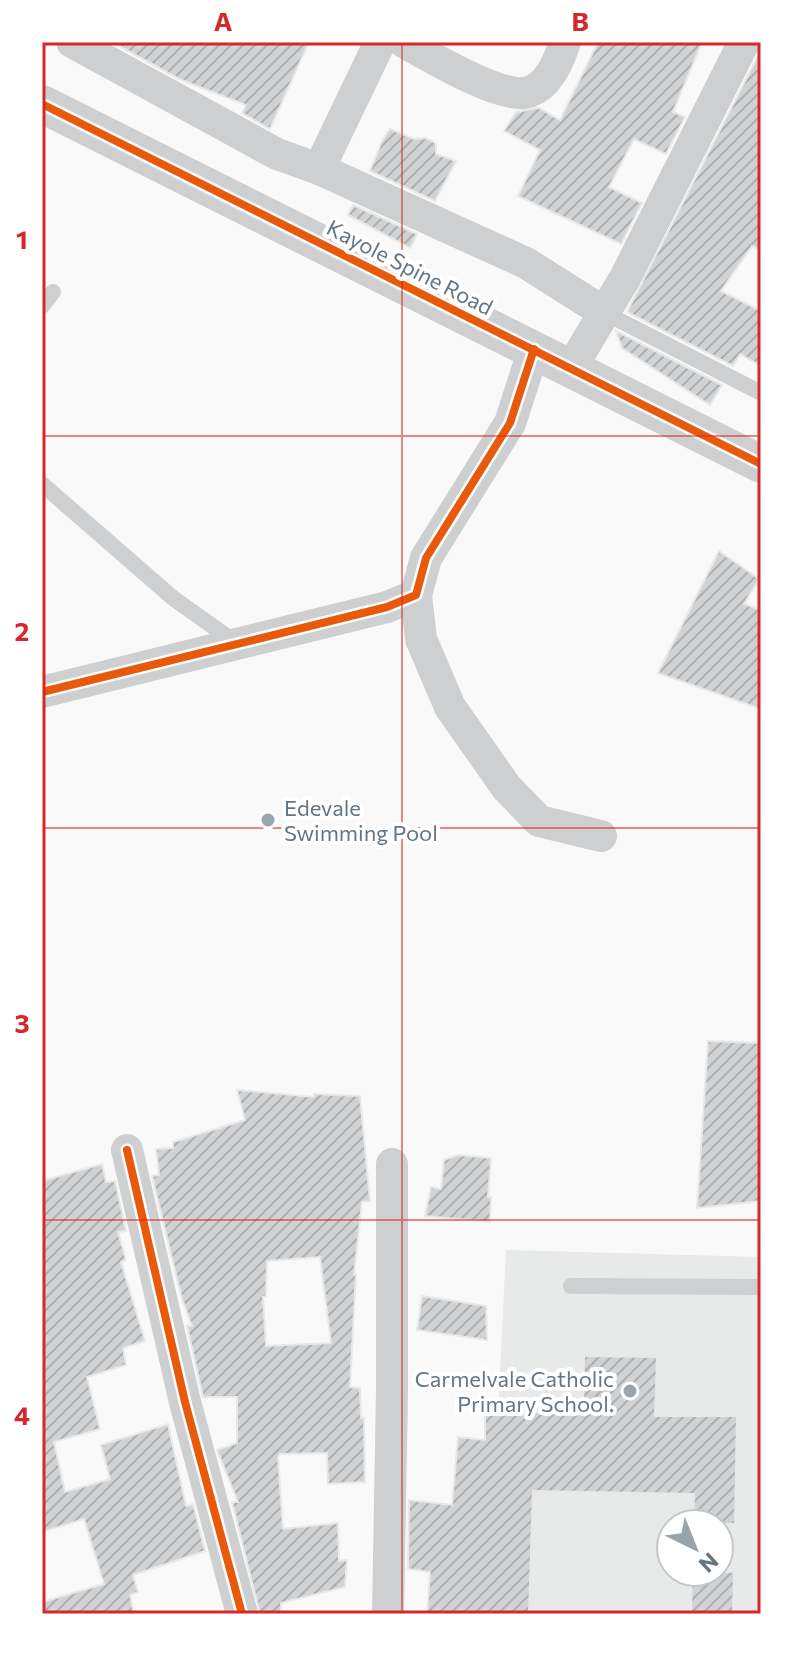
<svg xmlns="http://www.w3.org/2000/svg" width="803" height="1656" font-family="Commissioner,sans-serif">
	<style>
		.built { fill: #e8e9e9; fill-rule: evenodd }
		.building { fill: url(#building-hatch); stroke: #e8e8e8; stroke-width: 2; fill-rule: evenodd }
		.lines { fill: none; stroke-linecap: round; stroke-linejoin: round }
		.service { stroke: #cecfd0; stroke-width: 16 }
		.minor { stroke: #cecfd0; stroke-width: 32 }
		.tertiary { stroke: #cecfd0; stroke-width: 38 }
		.cycleway-casing { stroke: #fff; stroke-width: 13 }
		.cycleway { stroke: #e8590c; stroke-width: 8 }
		.grid { fill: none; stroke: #d62828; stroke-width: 2; stroke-opacity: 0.55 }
		.poi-dot { fill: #99a4ac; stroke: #fff; stroke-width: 3 }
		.labels { text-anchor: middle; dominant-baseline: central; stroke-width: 8; stroke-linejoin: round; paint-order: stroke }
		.street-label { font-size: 22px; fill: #657683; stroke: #fff }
		.poi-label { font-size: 22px; fill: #657683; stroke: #fff; text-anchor: start }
		.neatline { fill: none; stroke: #d62828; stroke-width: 3 }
		.grid-label { font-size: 26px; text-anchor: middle; font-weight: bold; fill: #d62828 }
	</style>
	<defs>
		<pattern id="building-hatch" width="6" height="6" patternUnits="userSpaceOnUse" patternTransform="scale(2)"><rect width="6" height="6" fill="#d0d2d3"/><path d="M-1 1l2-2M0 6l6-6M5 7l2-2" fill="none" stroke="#acafb1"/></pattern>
	</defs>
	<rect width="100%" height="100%" fill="#f9f9f9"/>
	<path class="built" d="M506,1250L761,1257V1614H488ZM671,1524H719V1572H671Z"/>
	<g class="building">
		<polygon points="112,42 309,42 270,129 242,113 246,105 179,79"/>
		<polygon points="598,42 702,42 673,112 685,117 666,154 634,139 609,187 642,203 621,244 518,196 540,150 504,131 516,112 539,108 560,120"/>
		<polygon points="761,50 761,251 752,246 721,291 761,311 761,366 740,354 733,366 627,312"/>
		<polygon points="390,129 414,139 425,138 436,143 436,154 456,161 435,201 370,171 382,141"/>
		<polygon points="353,205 417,234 410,248 348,215"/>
		<polygon points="616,331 722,385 710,405 622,348"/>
		<polygon points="719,551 759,579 744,604 761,610 761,709 658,673"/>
		<polygon points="708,1041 761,1043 761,1201 697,1208"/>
		<path d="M237,1090L314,1097V1094L360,1096L370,1201L362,1202L354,1274H356L350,1387L360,1388L361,1418H364L365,1482L328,1484L327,1453L280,1454L278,1457L283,1529L338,1523L339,1561L347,1560L345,1587L281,1603V1614H260L232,1502H238L217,1450L237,1443V1397H203L187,1326H192L182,1299L152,1176L159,1175L156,1149L173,1148V1142L245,1120ZM320,1257L331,1343L266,1346L263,1297L266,1296L267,1261Z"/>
		<polygon points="458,1155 491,1158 488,1197 491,1197 490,1222 425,1216 431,1187 441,1189 444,1160"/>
		<polygon points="102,1164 106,1182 115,1181 126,1231 118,1232 126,1260 121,1262 145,1341 123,1348 126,1365 87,1377 100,1429 54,1442 65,1492 110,1479 101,1445 168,1424 186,1506 193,1504 205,1551 133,1575 138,1592 130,1595 134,1614 42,1614 42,1602 104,1584 84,1519 42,1532 42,1181"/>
		<polygon points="422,1296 486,1306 487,1340 417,1330"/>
		<polygon points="584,1356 657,1357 655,1416 737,1416 735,1524 693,1524 694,1494 533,1491 529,1614 427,1614 430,1572 408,1569 409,1500 452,1505 458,1437 485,1440 485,1412 583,1413"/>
		<polygon points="692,1572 734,1572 733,1614 691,1614"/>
	</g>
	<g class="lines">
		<g class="service">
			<polyline points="42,306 53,292"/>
			<polyline points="605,313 761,393"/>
			<polyline points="42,484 173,598 236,643"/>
			<polyline points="571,1286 761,1287"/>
		</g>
		<g class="minor">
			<polyline points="72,42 277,154 319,169 526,263 605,313"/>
			<path d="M404,42C429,56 496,96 524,93C547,90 559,61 565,42"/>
			<polyline points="319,169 380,42"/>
			<polyline points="571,368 625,278 744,42"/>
			<polyline points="416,595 421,639 450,707 507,788 539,821 601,836"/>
			<polyline points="42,692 387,607 416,595 426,558 510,423 534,349"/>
			<polyline points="127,1150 185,1402 242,1614"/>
			<polyline points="388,1614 392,1392 392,1164"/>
		</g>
		<polyline class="tertiary" points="42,104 761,464"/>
		<defs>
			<g id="cycleway">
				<polyline points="42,104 761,464"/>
				<polyline points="42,692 387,607 416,595 426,558 510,423 534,349"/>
				<polyline points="127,1150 185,1402 242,1614"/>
			</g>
		</defs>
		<use href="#cycleway" class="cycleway-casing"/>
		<use href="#cycleway" class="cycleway"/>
	</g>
	<path class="grid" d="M402,42V1614M42,436H761M42,828H761M42,1220H761"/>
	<g class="poi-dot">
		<circle cx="268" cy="820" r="8"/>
		<circle cx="630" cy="1391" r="8"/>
	</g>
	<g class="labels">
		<g class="street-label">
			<text transform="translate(410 267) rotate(27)">Kayole Spine Road</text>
		</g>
		<g class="poi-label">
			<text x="284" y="807">Edevale<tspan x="284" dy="25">Swimming Pool</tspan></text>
			<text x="614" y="1378" text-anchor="end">Carmelvale Catholic<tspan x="614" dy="25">Primary School.</tspan></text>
		</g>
	</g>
	<rect width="803" height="1656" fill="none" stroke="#ffffff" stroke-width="88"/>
	<g transform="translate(695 1548) rotate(137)"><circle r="38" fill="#ffffff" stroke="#c1c8cd" stroke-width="2"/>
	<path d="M0-6L14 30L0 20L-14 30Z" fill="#99a4ac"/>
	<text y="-12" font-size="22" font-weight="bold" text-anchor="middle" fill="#657683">N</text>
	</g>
	<rect x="44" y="44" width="715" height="1568" class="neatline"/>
	<g class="grid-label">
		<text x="223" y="31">A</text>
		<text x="580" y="31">B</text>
		<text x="22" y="249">1</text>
		<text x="22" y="641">2</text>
		<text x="22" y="1033">3</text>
		<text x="22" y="1425">4</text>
	</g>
</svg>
